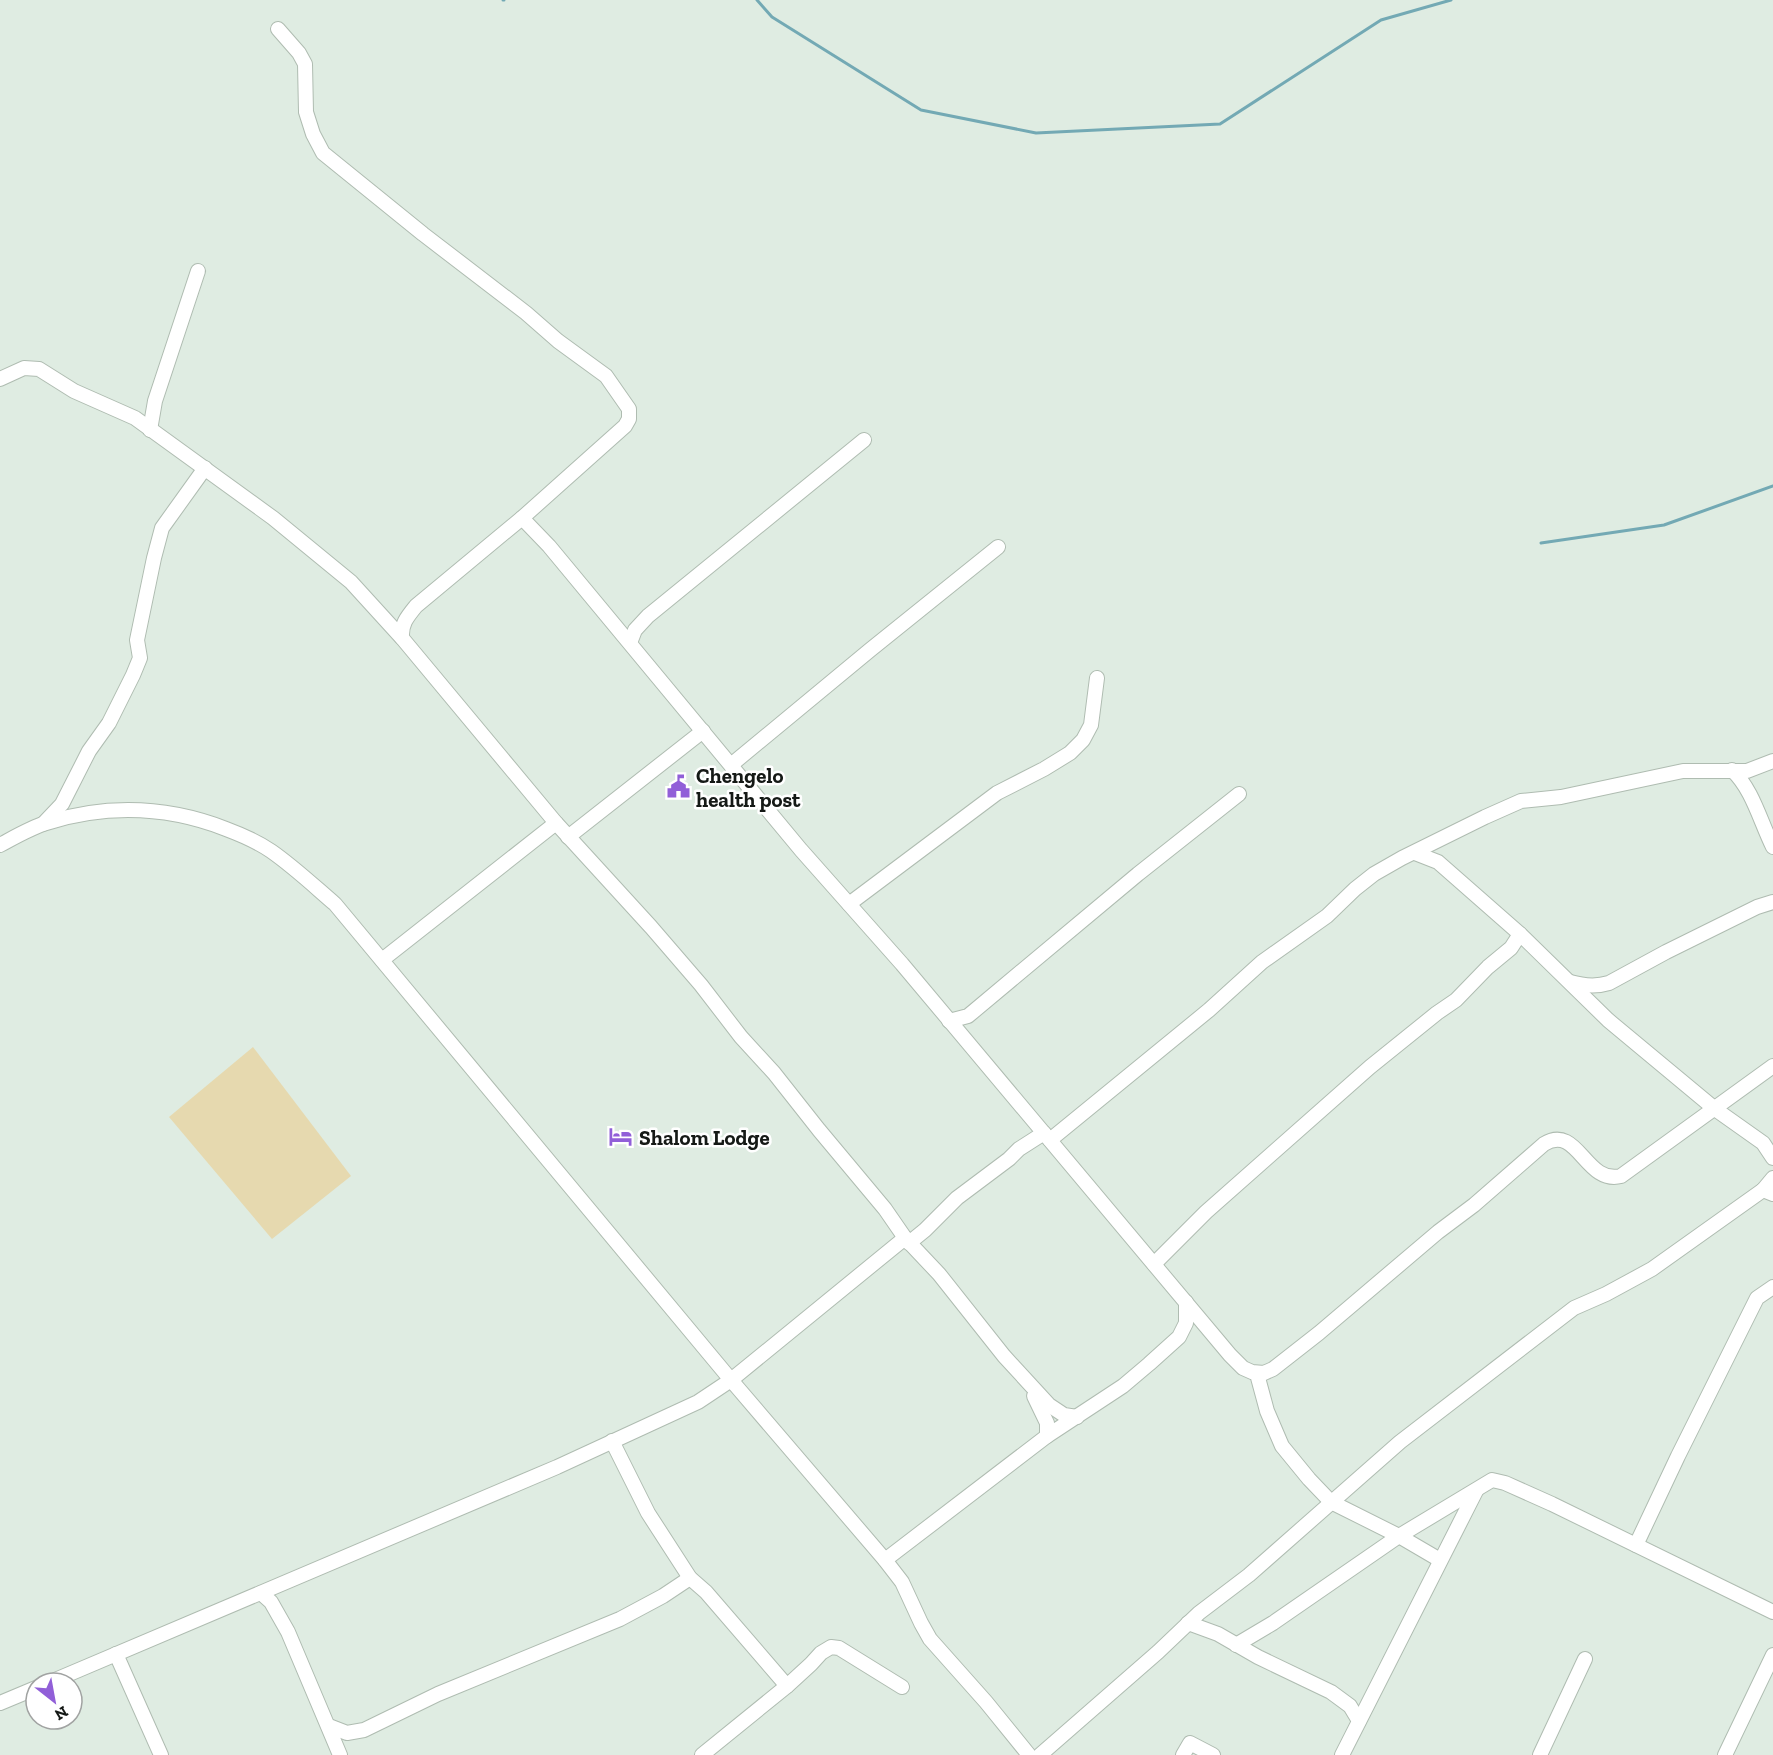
<svg xmlns="http://www.w3.org/2000/svg" width="1773" height="1755" font-family="'Zilla Slab',serif">
	<style>
		.green { fill: #e6d9af }
		.lines { fill: none; stroke-linecap: round; stroke-linejoin: round }
		.stream { stroke: #73a9b4; stroke-width: 3 }
		.minor-casing { stroke: #afbcb1; stroke-width: 16 }
		.minor { stroke: #fff; stroke-width: 14 }
		.labels { text-anchor: middle; dominant-baseline: central; stroke-width: 5; stroke-linejoin: round; paint-order: stroke }
		.poi-label { font-size: 21px; font-weight: bold; fill: #151916; stroke: #fff; text-anchor: start }
	</style>
	<rect width="100%" height="100%" fill="#dfece2"/>
	<polygon class="green" points="253,1047 351,1176 272,1239 169,1117"/>
	<g class="lines">
		<g class="stream">
			<polyline points="503,0 504,0"/>
			<polyline points="757,0 772,17 921,110 1036,133 1220,124 1381,20 1451,0"/>
			<polyline points="1541,543 1664,525 1773,486"/>
		</g>
		<defs>
			<g id="minor">
				<path d="M278,29L299,53L305,64L306,112L313,134L323,153L423,234L526,313L558,341L606,376L629,409V419L625,426L522,518L416,606C407,617 401,624 402,638"/>
				<polyline points="0,379 24,368 39,369 74,391 135,418 273,518 351,582 402,638 556,823 651,927 701,985 741,1037 774,1073 819,1130 885,1209 905,1238 939,1274 1004,1356 1049,1405 1064,1415 1077,1417"/>
				<polyline points="150,430 155,401 198,271"/>
				<path d="M522,518L549,546L801,850L902,964L1230,1355L1243,1368L1252,1372L1264,1373L1273,1369L1319,1333L1438,1232L1474,1205L1544,1144C1578,1123 1585,1185 1621,1176L1773,1066"/>
				<polyline points="630,643 635,630 648,616 864,440"/>
				<polyline points="731,765 870,650 998,547"/>
				<path d="M1732,770C1753,790 1760,821 1773,847"/>
				<polyline points="43,824 62,804 89,751 109,723 133,675 140,658 137,640 154,558 162,528 205,468"/>
				<polyline points="568,837 703,731"/>
				<path d="M0,845C15,837 30,828 46,823C107,804 167,806 226,829C242,835 258,842 271,851C294,867 314,886 335,904L731,1380L885,1560L902,1582L921,1623L930,1639L986,1702L1029,1755"/>
				<polyline points="1415,853 1438,862 1520,934 1608,1020 1715,1109 1763,1143 1773,1158"/>
				<polyline points="849,904 997,793 1044,769 1070,753 1083,740 1091,725 1097,678"/>
				<polyline points="382,960 556,823"/>
				<path d="M1570,982C1584,986 1596,987 1609,983L1666,952L1757,907L1773,902"/>
				<polyline points="949,1021 968,1016 1138,874 1239,794"/>
				<polyline points="1050,1140 1209,1010 1262,962 1327,916 1355,889 1374,874 1402,858 1485,817 1521,801 1561,797 1683,771 1747,771 1773,761"/>
				<polyline points="1763,1190 1773,1178"/>
				<polyline points="909,1243 925,1230 957,1198 1009,1159 1019,1149 1044,1133"/>
				<polyline points="1154,1264 1206,1212 1370,1067 1437,1013 1456,1000 1488,967 1511,948 1520,934"/>
				<polyline points="1257,1374 1267,1411 1282,1446 1309,1479 1331,1502 1399,1536 1440,1560"/>
				<polyline points="1034,1396 1047,1423 1047,1436"/>
				<polyline points="612,1441 648,1513 690,1578 706,1592 787,1686"/>
				<polyline points="1636,1545 1678,1456 1757,1298 1773,1287"/>
				<polyline points="885,1560 1047,1436 1123,1386 1149,1364 1179,1337 1186,1323 1186,1302"/>
				<polyline points="261,1593 271,1602 288,1632 340,1755"/>
				<polyline points="1188,1623 1218,1634 1258,1657 1331,1692 1350,1706 1359,1721"/>
				<polyline points="1236,1645 1273,1623 1399,1536 1492,1480 1505,1483 1552,1504 1773,1612"/>
				<polyline points="116,1654 161,1755"/>
				<polyline points="48,1683 557,1467 698,1402 731,1380 905,1238"/>
				<polyline points="0,1703 36,1688"/>
				<polyline points="329,1726 347,1733 364,1730 438,1694 620,1619 663,1596 690,1578"/>
				<polyline points="702,1755 787,1686 811,1664 821,1653 831,1647 839,1648 902,1687"/>
				<polyline points="1040,1755 1158,1652 1199,1613 1249,1575 1400,1442 1574,1308 1606,1294 1652,1269 1763,1190 1773,1194"/>
				<polyline points="1183,1755 1190,1743 1213,1755"/>
				<polyline points="1342,1755 1476,1491"/>
				<polyline points="1540,1755 1585,1659"/>
				<polyline points="1725,1755 1773,1655"/>
			</g>
		</defs>
		<use href="#minor" class="minor-casing"/>
		<use href="#minor" class="minor"/>
	</g>
	<defs>
		<symbol id="civic-bare" viewBox="-9 -9 18 18"><path d="M-.6-6.5H3V-4.5H.6V-3L4-1V1h2V6H-6V1h2V-1L-.6-3ZM-1.2 2.5V6h2.4V2.5Z" fill="#915fd8" stroke="#fff" stroke-width="2.5" paint-order="stroke"/></symbol>
		<symbol id="hotel-bare" viewBox="-9 -9 18 18"><path d="M-6-4.5h1.5V1H6V5H4.5V3h-9V5H-6ZM-4 0a1.8 1.8 0 1 1 3.6 0ZM.5 0V-2.5h3Q6-2.5 6 0Z" fill="#915fd8" stroke="#fff" stroke-width="2.5" paint-order="stroke"/></symbol>
	</defs>
	<g fill-rule="evenodd">
		<use href="#civic-bare" x="662" y="770" width="33" height="33"/>
		<use href="#hotel-bare" x="604" y="1120" width="33" height="33"/>
	</g>
	<g class="labels">
		<g class="poi-label">
			<text x="696" y="775">Chengelo<tspan x="696" dy="24">health post</tspan></text>
			<text x="639" y="1137">Shalom Lodge</text>
		</g>
	</g>
	<g transform="translate(54 1701) rotate(149)"><circle r="28" fill="#ffffff" stroke="#a1a3a2" stroke-width="1.5"/>
	<path d="M0-4.5L10 22L0 15L-10 22Z" fill="#915fd8"/>
	<text y="-9" font-size="16" font-weight="bold" text-anchor="middle" fill="#151916">N</text>
	</g>
</svg>
